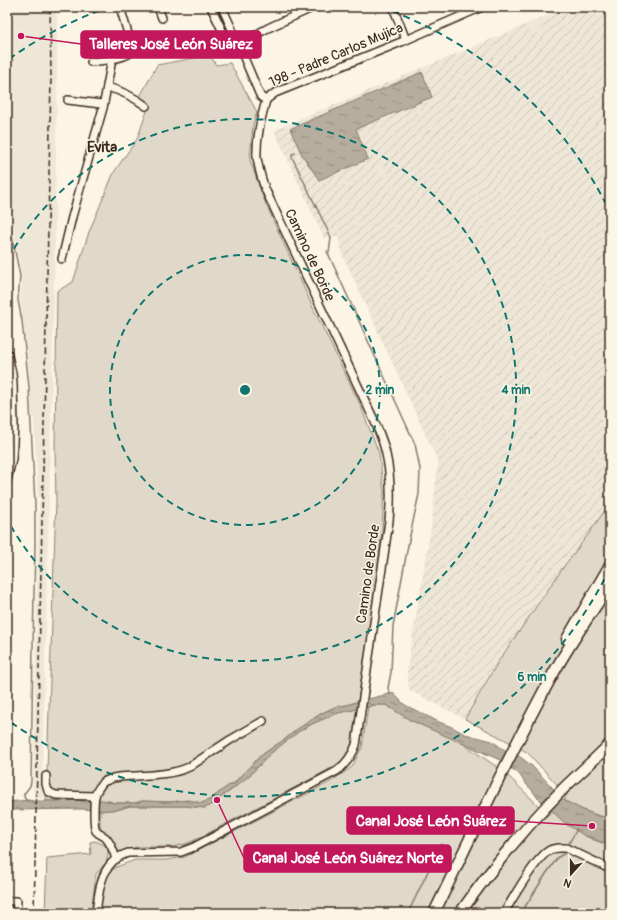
<svg xmlns="http://www.w3.org/2000/svg" width="617" height="920" font-family="Pangolin,sans-serif">
	<style>
		.built { fill: #eee6d6 }
		.industrial { fill: url(#industrial-furrows) }
		.grass { fill: #e0d8c8; stroke: #8e8173 }
		.water { fill: url(#water-ripples); stroke: #85796b }
		.lines { fill: none; stroke-linecap: round; stroke-linejoin: round }
		.stream { stroke: #85796b; stroke-width: 1.5 }
		.minor-casing { stroke: #3b2a1e; stroke-width: 10 }
		.highway-casing { stroke: #3b2a1e; stroke-width: 13 }
		.minor { stroke: #fcf5e5; stroke-width: 7 }
		.highway { stroke: #fcf5e5; stroke-width: 10 }
		.rail { stroke: #3b2a1e; stroke-width: 1.5; stroke-dasharray: 6 3; stroke-linecap: butt }
		.ring { fill: none; stroke: #0f766e; stroke-width: 2; stroke-dasharray: 7 5 }
		.labels { text-anchor: middle; dominant-baseline: central; stroke-width: 3; stroke-linejoin: round; paint-order: stroke }
		.street-label { font-size: 14px; fill: #3b2a1e; stroke: #fcf5e5 }
		.neighbourhood-label { font-size: 15px; font-weight: bold; fill: #3b2a1e; stroke: #fcf5e5 }
		.centre { fill: #0f766e; stroke: #fcf5e5; stroke-width: 2 }
		.ring-label { font-size: 12px; text-anchor: middle; font-weight: bold; fill: #0f766e; stroke: #fcf5e5; stroke-width: 3; stroke-linejoin: round; paint-order: stroke }
		.leader { fill: none; stroke: #c2185b; stroke-width: 1.5 }
		.callout-dot { fill: #c2185b; stroke: #fcf5e5; stroke-width: 1.5 }
		.callout { fill: #c2185b; stroke: #c2185b; stroke-width: 1.5 }
		.callout-label { font-size: 15px; text-anchor: middle; font-weight: bold; fill: #fff }
	</style>
	<defs>
		<pattern id="industrial-furrows" width="10" height="10" patternUnits="userSpaceOnUse"><rect width="10" height="10" fill="#eee6d6"/><path d="M-1 1l2-2M0 10L10 0M9 11l2-2" fill="none" stroke="#cdc5b7"/></pattern>
		<pattern id="water-ripples" width="26" height="14" patternUnits="userSpaceOnUse"><rect width="26" height="14" fill="#b7ad9e"/><path d="M2 4q2-2 4 0t4 0M15 11q2-2 4 0t4 0" fill="none" stroke="#968d80"/></pattern>
	</defs>
	<rect width="100%" height="100%" fill="#fcf5e5"/>
	<filter id="ink" filterUnits="userSpaceOnUse"><feTurbulence type="fractalNoise" baseFrequency=".025" numOctaves="2"/><feDisplacementMap in="SourceGraphic" scale="8" xChannelSelector="R" yChannelSelector="G"/><feConvolveMatrix kernelMatrix="1 2 1 2 8 2 1 2 1" color-interpolation-filters="sRGB"/></filter>
	<g filter="url(#ink)">
		<polygon class="built" points="7,7 56,7 57,22 57,86 54,296 42,785 43,789 43,798 36,799 34,799 33,784 39,503 40,502 40,498 38,497 34,419 32,418 31,399 26,341 20,300 22,278 7,191"/>
		<polygon class="industrial" points="568,7 610,7 610,503 587,536 565,565 498,662 465,719 409,690 407,669 431,528 438,462 343,256 338,236 324,238 274,130"/>
		<g class="grass">
			<polygon points="210,55 216,65 230,63 257,112 253,125 250,160 265,202 314,310 359,402 379,453 384,492 382,532 372,612 358,701 347,705 335,707 322,713 296,730 284,740 276,745 259,757 252,765 245,771 233,784 228,786 209,800 202,803 196,802 189,800 170,802 142,801 135,803 115,803 109,801 46,801 56,501 55,448 57,291 73,282 89,232 114,172 137,139 147,111 136,104 157,65"/>
			<path d="M610,503V818C593,815 580,809 565,801V797L568,794L562,790L528,753L515,745L465,719L498,662L565,565L587,536Z"/>
			<path d="M373,705H386L410,720L462,743L503,771L543,810L546,817L552,811C568,825 588,841 610,845V913H99L104,883L108,874L116,867L135,860H166L185,857L330,782L352,767L362,747L368,707Z"/>
			<polygon points="357,709 351,746 343,760 326,771 197,839 185,844 172,847 137,847 117,854 115,845 110,838 101,829 100,824 100,811 120,809 129,806 185,806 205,808 233,789 259,766 271,753 298,732 314,723 337,713"/>
			<polygon points="95,841 103,844 108,849 108,856 106,863 96,874 91,913 45,913 47,858 91,854 90,842"/>
		</g>
		<g class="water">
			<polygon points="422,72 432,97 356,129 368,159 319,180 302,155 290,129"/>
			<polygon points="393,693 405,705 439,722 452,727 465,734 492,741 503,749 519,756 532,766 565,801 583,810 598,816 610,818 610,845 585,836 566,824 537,797 532,790 526,784 519,774 500,760 410,720 386,705 373,705 368,707 338,713 314,723 298,732 271,753 249,776 214,803 205,808 185,806 130,806 120,809 100,811 83,809 7,810 7,802 29,800 33,801 46,801 103,800 115,803 135,803 142,801 170,802 189,800 196,802 202,803 209,800 228,786 234,784 245,771 252,765 259,757 276,745 284,740 296,730 322,713 335,707 347,705 368,699"/>
		</g>
		<g class="lines">
			<g class="stream">
				<polyline points="295,153 292,154 292,157 328,231 331,238 329,253"/>
				<polyline points="7,211 20,276 18,300 22,321 29,387 35,504 35,545 33,645 31,782 30,786 24,794 24,797 27,801"/>
				<polyline points="327,251 415,444 420,469 419,494 409,540 393,626 391,672 388,688 390,694"/>
				<polyline points="569,843 577,829"/>
				<polyline points="408,913 441,844"/>
				<polyline points="521,913 546,874 558,857 564,854"/>
			</g>
			<defs>
				<g id="minor">
					<polyline points="158,7 162,18"/>
					<polyline points="211,7 230,47 232,48 268,28 314,7"/>
					<polyline points="222,7 231,27 259,93 261,97 266,100"/>
					<polyline points="393,7 406,40"/>
					<path d="M91,62C100,61 122,59 130,53C132,51 131,50 132,47L120,7"/>
					<path d="M107,87C122,91 134,97 146,106"/>
					<polyline points="68,100 101,104 104,102"/>
					<polyline points="266,100 275,93 406,40 482,7"/>
					<polyline points="62,259 72,217 103,108 112,59"/>
					<polyline points="7,352 12,373 13,383 14,426 12,459 7,481"/>
					<polyline points="46,776 46,784 48,791 53,794 56,795 95,796"/>
					<path d="M116,859C114,852 111,844 106,838C103,835 99,835 96,831C93,825 94,802 95,796C96,791 100,786 103,782L113,778L119,777C141,775 170,776 189,767L230,740L263,721"/>
					<polyline points="7,901 17,901 16,913"/>
					<path d="M96,913C99,889 101,861 128,853L181,852L194,847L337,771C346,764 352,756 356,745L389,521C391,499 391,476 386,454C384,443 379,432 375,422L266,191C262,181 259,170 257,158C256,138 261,119 266,100"/>
					<path d="M504,913C513,898 536,857 550,850C555,847 560,848 566,848L610,869"/>
				</g>
				<g id="highway">
					<polyline points="567,639 610,565"/>
					<path d="M434,913C473,833 510,752 553,674C570,644 590,614 610,585"/>
					<path d="M460,913C490,870 525,828 561,791C577,775 594,760 610,744"/>
				</g>
			</defs>
			<use href="#minor" class="minor-casing"/>
			<use href="#highway" class="highway-casing"/>
			<use href="#minor" class="minor"/>
			<use href="#highway" class="highway"/>
			<polyline class="rail" points="34,913 51,78 50,7"/>
		</g>
	</g>
	<g class="ring">
		<circle cx="245" cy="390" r="135"/>
		<path d="M8 259A271 271 0 1 1 8 521"/>
		<path d="M610 568A406 406 0 0 1 9 721M9 59A406 406 0 0 1 109 7M381 7A406 406 0 0 1 610 212"/>
	</g>
	<g class="labels">
		<g class="street-label">
			<text transform="translate(336 55) rotate(-23)">198 - Padre Carlos Mujica</text>
			<text transform="translate(310 255) rotate(65)">Camino de Borde</text>
			<text transform="translate(368 574) rotate(-82)">Camino de Borde</text>
		</g>
		<g class="neighbourhood-label">
			<text x="102" y="147">Evita</text>
		</g>
	</g>
	<circle cx="245" cy="390" r="6" class="centre"/>
	<g class="ring-label">
		<text x="380" y="394">2 min</text>
		<text x="516" y="394">4 min</text>
		<text x="532" y="681">6 min</text>
	</g>
	<path class="leader" d="M21 36L81 44M592 826L514 821M217 800L244 858"/>
	<g class="callout-dot">
		<circle cx="21" cy="36" r="4"/>
		<circle cx="592" cy="826" r="4"/>
		<circle cx="217" cy="800" r="4"/>
	</g>
	<g class="callout">
		<rect x="81" y="31" width="180" height="27" rx="4"/>
		<rect x="347" y="807" width="167" height="27" rx="4"/>
		<rect x="244" y="845" width="207" height="27" rx="4"/>
	</g>
	<g class="callout-label">
		<text x="171" y="49">Talleres José León Suárez</text>
		<text x="431" y="826">Canal José León Suárez</text>
		<text x="348" y="863">Canal José León Suárez Norte</text>
	</g>
	<rect width="617" height="920" fill="none" stroke="#fcf5e5" stroke-width="24"/>
	<rect x="12" y="12" width="593" height="896" fill="none" stroke="#3b2a1e" stroke-width="1.5" filter="url(#ink)"/>
	<g transform="translate(571 874) rotate(201)" stroke="#fcf5e5" stroke-width="3" paint-order="stroke">
	<path d="M0-3L7 15L0 10L-7 15Z" fill="#3b2a1e"/>
	<text y="-6" font-size="11" font-weight="bold" text-anchor="middle" fill="#3b2a1e">N</text>
	</g>
</svg>
